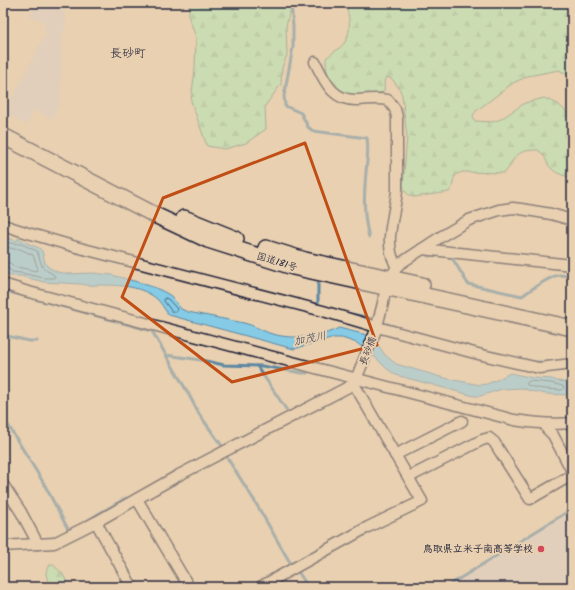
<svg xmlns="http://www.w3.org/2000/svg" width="575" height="590" font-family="Kalam,'Klee One',sans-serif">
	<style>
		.built { fill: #dbcec7 }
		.forest { fill: url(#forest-firs); stroke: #658677 }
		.water { fill: #85cbe6; stroke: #5d87a2 }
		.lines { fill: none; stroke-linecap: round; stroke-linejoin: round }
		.shore { stroke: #4a667f; stroke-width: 1 }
		.stream { stroke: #5d87a2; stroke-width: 3 }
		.minor-casing { stroke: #22223b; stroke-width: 13 }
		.highway-casing { stroke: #22223b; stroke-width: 18 }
		.minor { stroke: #e8d0b0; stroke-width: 10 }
		.highway { stroke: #e8d0b0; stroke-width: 15 }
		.marked { fill: none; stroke: #c04e15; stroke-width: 3; stroke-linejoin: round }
		.poi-dot { fill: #d1495b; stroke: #e8d0b0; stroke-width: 1.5 }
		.labels { text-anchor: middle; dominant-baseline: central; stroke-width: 4; stroke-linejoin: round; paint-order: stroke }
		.street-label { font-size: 10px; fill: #22223b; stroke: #e8d0b0 }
		.poi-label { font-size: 10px; font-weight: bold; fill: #22223b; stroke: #e8d0b0; text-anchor: end }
		.water-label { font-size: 11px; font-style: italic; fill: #36445d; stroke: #e8d0b0 }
		.quarter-label { font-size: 12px; fill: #22223b; stroke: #e8d0b0 }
	</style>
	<defs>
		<pattern id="forest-firs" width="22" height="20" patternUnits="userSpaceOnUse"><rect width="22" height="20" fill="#a8e9b3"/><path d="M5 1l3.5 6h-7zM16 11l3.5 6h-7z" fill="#90c89b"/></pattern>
	</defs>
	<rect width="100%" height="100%" fill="#e8d0b0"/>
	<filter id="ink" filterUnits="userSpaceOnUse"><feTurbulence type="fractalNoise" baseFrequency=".025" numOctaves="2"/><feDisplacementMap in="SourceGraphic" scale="8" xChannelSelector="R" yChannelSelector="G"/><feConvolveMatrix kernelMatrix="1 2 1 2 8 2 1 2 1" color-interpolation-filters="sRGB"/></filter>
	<g filter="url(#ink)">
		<g class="built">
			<polygon points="36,3 49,3 64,9 66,21 62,40 62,66 60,103 52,119 34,110 27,125 4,113 46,34 44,21 29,17"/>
			<polygon points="572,510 572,587 447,587"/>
		</g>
		<g class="forest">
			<polygon points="189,3 294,3 290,11 286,26 287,55 282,68 281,84 265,106 266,129 246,143 225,149 207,146 191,101 195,69 196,37 189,18"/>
			<path d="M344,3H572V77L559,70L528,76L513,83L476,111C473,115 472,116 475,121L492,122L501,119L525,103L544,98L558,104L572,117V178C566,176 556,174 551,168C545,162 547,156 538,150C527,150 517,151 512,162C510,166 508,170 504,173L462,172C449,176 456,185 449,192L414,197C408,196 405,192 403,186L407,137L402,95L399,88L392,79L387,77L385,79C383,83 385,87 384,91L383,92C352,100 325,96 326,58C331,54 342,47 345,42C352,30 350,15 344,3Z"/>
			<path d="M52,564L62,573L70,587H51C47,579 42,569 52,564Z"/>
		</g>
		<path class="water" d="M3,234L7,235V238L17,241L18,238L31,245L39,248L42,251L45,263L48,267L57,272L69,274L92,273L112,275L134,281L156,288L166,293L171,296L181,309L188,312L244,323C253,325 261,330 269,333C290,340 320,338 339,328L367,335L378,345L385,355L396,364L444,378L480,385L487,384L499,379L510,373L533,378L552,379L557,381L572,383V395L546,394L535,392L521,388L502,389L480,396H474L396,375L386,368L376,358L357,343L342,338H331L294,349L169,315C165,311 163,305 158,300C143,286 120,285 100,285C93,285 88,286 81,284L44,282L21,276H11L7,274V272L3,271Z"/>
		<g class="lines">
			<g class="shore">
				<path d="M3,239C8,245 15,243 21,244C25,245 32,249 37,251L42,266L46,270L54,275L55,277L53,278H44L21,273L12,272L8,268L3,267"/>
				<polyline points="3,246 14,249 20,249 33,255 38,269 36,271 22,268 15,267 10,263 3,262"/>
				<polygon points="165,298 168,299 177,309 176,312 172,312 164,301"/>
				<path d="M529,381L551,383L563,386L564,388L562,390C550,389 539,390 527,385V383Z"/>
			</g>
			<g class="stream">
				<path d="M291,3L293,26V47L284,96L285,106L301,113L308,127L313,131L367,138C369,149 367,161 366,172C364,194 363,216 369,237"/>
				<polyline points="428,256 438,255"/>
				<path d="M445,256L451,258L454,261L468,284L522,296C529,291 551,276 559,275C563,275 568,276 572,276"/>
				<polyline points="3,290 152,331 188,393 199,414 222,446 226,456 254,500 292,566 299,573 308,587"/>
				<polyline points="317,307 318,302 318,284"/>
				<path d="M345,313C363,315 381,322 399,328"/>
				<polyline points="3,335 29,341 37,341"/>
				<polyline points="166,355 201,360 224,365 262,366 302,373 307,373 307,370"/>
				<polyline points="532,362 554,362"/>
				<polyline points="257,366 288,412"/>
				<polyline points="3,417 43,482 68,529 70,530"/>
				<polyline points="88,520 126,498"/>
				<polyline points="446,587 572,509"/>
			</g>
			<defs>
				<g id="minor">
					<path d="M315,62C325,81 332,101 357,100C368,99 378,98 388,100L395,109L397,117V190C395,216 382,244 397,267"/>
					<polyline points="3,225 28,233 76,247 323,311 377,327 482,355 539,368 572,364"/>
					<polyline points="422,249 572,265"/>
					<path d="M3,284L25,291L262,354L514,420C533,423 552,425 572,423"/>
					<polyline points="545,424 547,429 553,435 572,471"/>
					<polyline points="395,455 462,421"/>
					<polyline points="409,477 482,440 489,438 494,442 530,499 572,475"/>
					<polyline points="3,486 4,486 21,512 38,544"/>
					<polyline points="137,499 189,587"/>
					<polyline points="96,522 132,587"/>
					<path d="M3,546L54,543L96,522L179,475L354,384L376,330L383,303C384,290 391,276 398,265L442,236L469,220L499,210L513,208L521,209L551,214L572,220"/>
					<polyline points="260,587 368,527 422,501 354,384"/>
				</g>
				<g id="highway">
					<polyline points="3,136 157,216 208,240 293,267 572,328"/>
					<polyline points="184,218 236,239"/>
					<polyline points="266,248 305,260 422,285"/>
				</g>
			</defs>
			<use href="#minor" class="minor-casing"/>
			<use href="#highway" class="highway-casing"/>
			<use href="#minor" class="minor"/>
			<use href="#highway" class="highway"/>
		</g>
	</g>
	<path d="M0 0H575V590H0ZM305,143L377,345L232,382L122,297L163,198Z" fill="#e8d0b0" fill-opacity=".55" fill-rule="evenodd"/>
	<path class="marked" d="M305,143L377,345L232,382L122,297L163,198Z"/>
	<circle class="poi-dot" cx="541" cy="549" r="4"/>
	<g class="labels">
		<g class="street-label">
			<text transform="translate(277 262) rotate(17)">国道181号</text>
			<text transform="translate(368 351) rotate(-69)">長砂橋</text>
		</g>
		<g class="poi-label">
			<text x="533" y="549">鳥取県立米子南高等学校</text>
		</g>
		<g class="water-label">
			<text transform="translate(310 339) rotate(-11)">加茂川</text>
		</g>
		<g class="quarter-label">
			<text x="128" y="53">長砂町</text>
		</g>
	</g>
	<rect width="575" height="590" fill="none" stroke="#e8d0b0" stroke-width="16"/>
	<rect x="8" y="8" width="559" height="574" fill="none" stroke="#22223b" stroke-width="1.5" filter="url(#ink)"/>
</svg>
